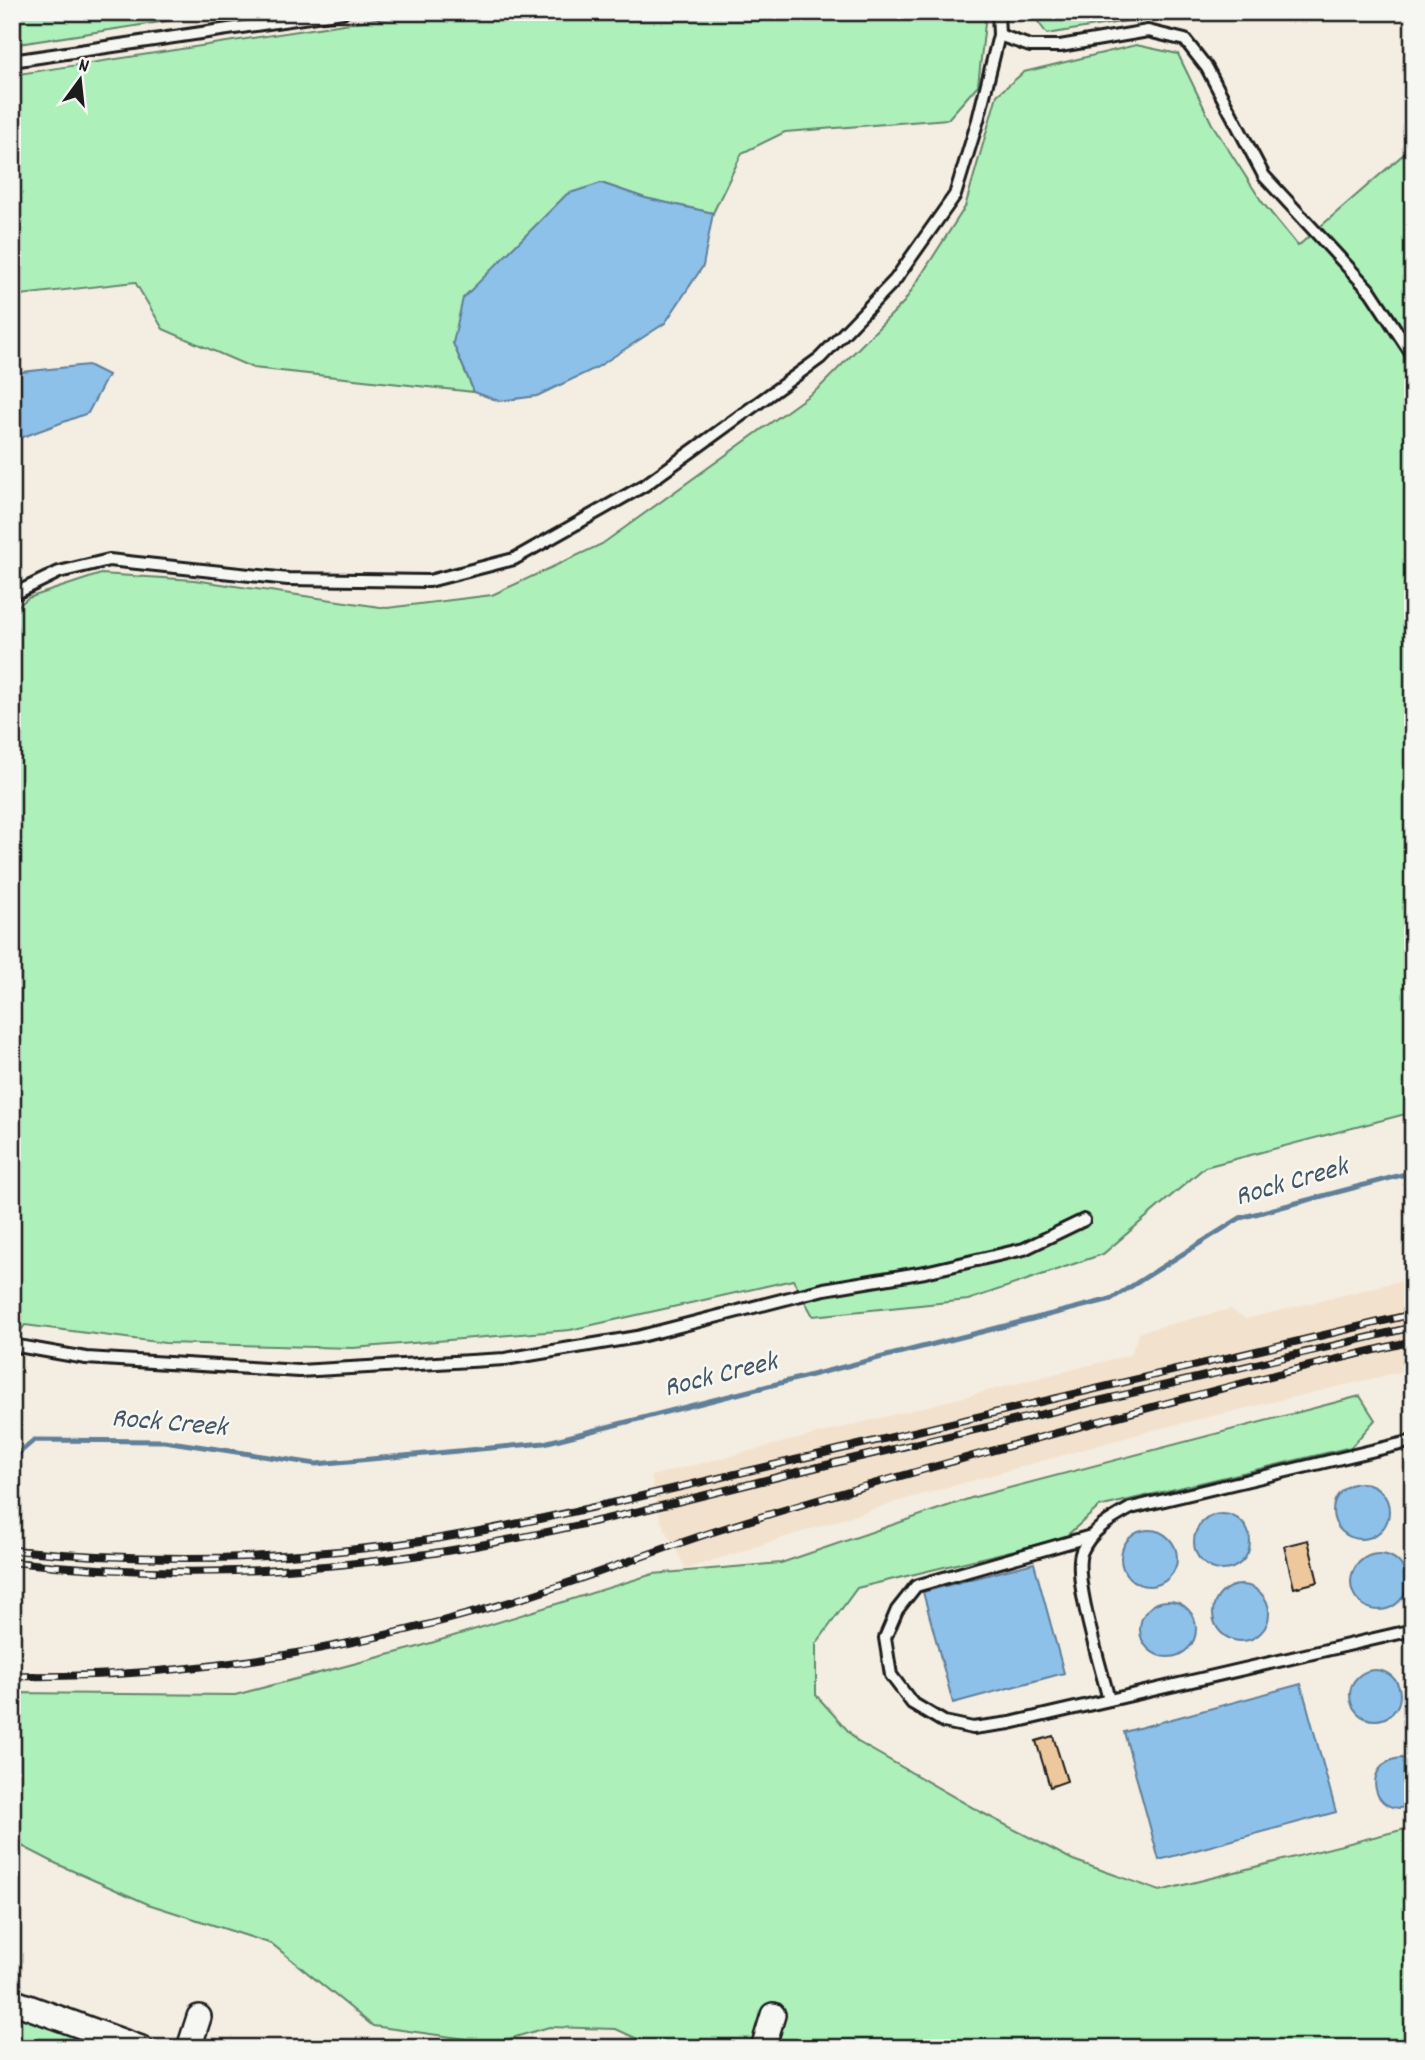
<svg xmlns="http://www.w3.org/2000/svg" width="1425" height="2060" font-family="Dekko,sans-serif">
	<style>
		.built { fill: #f2e2cd }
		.green { fill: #adf0ba; stroke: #64866b; stroke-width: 2 }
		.water { fill: #8dc1ea; stroke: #607f98; stroke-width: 2 }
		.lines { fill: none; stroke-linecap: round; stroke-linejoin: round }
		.stream { stroke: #607f98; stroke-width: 5 }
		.building { fill: #edc89d; stroke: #1c1c1c; stroke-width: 2 }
		.service-casing { stroke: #1c1c1c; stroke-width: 16 }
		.minor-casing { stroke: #1c1c1c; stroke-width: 28 }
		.service { stroke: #f6f6f2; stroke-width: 10 }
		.minor { stroke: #f6f6f2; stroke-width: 23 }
		.rail-casing { stroke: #1c1c1c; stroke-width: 8 }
		.rail { stroke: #f6f6f2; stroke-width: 5; stroke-dasharray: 16; stroke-linecap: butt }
		.labels { text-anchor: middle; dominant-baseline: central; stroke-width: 5; stroke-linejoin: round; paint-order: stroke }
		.water-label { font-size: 28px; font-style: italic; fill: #445664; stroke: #f6f6f2 }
	</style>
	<rect width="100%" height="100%" fill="#f4ede1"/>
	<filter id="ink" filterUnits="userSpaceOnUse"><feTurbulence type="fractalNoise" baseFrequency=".0143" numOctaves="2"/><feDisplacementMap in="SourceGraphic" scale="14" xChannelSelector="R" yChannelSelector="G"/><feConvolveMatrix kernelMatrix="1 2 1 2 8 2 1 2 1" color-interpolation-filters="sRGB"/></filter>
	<g filter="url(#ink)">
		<polygon class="built" points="1413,1278 1413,1369 1149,1431 899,1501 686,1569 661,1521 651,1476 1130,1355 1140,1332 1230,1309 1246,1319"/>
		<g class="green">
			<polygon points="12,12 225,12 12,45"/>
			<polygon points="422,12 984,12 985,23 978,85 948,119 785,132 742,153 713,213 645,198 601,183 453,343 474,392 253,368 163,329 135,282 12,296 12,75"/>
			<polygon points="1031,12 1147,12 1133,20 1047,34"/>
			<polygon points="1136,45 1178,54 1212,124 1262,202 1298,246 1413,146 1413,1112 1205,1167 1103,1254 968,1300 813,1316 793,1280 570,1330 353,1348 165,1343 25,1325 12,1342 12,611 28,598 101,574 194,580 387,608 492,595 602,544 819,388 904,302 965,207 997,95 1024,72"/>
			<polygon points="1360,1396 1375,1420 1351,1447 1099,1507 1064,1538 857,1588 816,1644 816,1695 858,1742 977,1810 1073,1860 1160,1891 1413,1827 1413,2048 657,2048 616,2029 549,2027 495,2043 373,2026 272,1944 148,1904 57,1864 12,1841 12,1693 235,1695 418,1647 653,1574 781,1563 971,1498"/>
			<polygon points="12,2012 77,2033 106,2048 12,2048"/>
		</g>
		<g class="water">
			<polygon points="601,183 645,198 713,213 703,266 665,323 596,368 537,396 499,401 474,392 453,343 463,298 567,194"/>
			<polygon points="88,365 108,375 88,413 12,441 12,373"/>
			<circle cx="1361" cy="1511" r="28"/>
			<circle cx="1222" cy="1542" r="28"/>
			<circle cx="1149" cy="1558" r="28"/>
			<circle cx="1379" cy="1582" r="28"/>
			<polygon points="1034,1563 1064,1673 953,1703 923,1592"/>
			<circle cx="1241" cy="1613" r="28"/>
			<circle cx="1168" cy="1629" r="28"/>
			<circle cx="1375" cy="1695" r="25"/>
			<polygon points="1301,1684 1336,1812 1159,1860 1124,1732"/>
			<path d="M1401,1758L1413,1762V1805C1372,1822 1359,1762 1401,1758Z"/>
		</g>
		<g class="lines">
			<polyline class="stream" points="12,1459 34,1440 164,1441 316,1464 544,1443 1111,1299 1240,1218 1413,1172"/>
		</g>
		<g class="building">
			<polygon points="1308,1540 1318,1582 1294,1588 1284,1546"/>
			<polygon points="1053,1736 1067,1781 1050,1787 1036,1741"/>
		</g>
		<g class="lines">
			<defs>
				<g id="service">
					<polyline points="999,35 1030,46 1060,46 1148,31 1185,40 1207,68 1264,176 1371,292 1413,356"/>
					<polyline points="12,61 343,12"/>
					<polyline points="12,595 59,572 109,560 288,579 429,581 514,559 645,485 820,358 895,280 955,195 978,120 999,35 998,12"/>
					<polyline points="12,1345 86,1358 299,1371 505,1359 637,1337 824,1289 925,1272 1024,1249 1084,1220"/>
					<polyline points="1091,1536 916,1586 897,1610 885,1638 891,1675 912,1703 944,1722 973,1728 1010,1723 1413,1630"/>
					<path d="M1109,1700C1102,1671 1071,1574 1082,1551C1092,1529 1111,1519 1131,1508L1413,1441"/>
				</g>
				<g id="minor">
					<polyline points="12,2001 141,2048"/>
					<polyline points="189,2048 199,2017"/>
					<polyline points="763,2048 773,2015"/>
				</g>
			</defs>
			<use href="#service" class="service-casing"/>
			<use href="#minor" class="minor-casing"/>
			<use href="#service" class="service"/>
			<use href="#minor" class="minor"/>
			<defs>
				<g id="rail">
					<path d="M12,1550C153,1563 295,1561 435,1539C497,1529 559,1515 621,1501L1413,1314"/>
					<path d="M12,1562C153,1577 294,1575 434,1553C573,1531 710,1493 847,1460C1035,1415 1224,1372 1413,1327"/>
					<path d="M12,1676C182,1679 351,1650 513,1601C582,1580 650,1552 719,1530C809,1501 900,1476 991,1451C1131,1412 1271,1374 1413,1341"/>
				</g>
			</defs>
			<use href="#rail" class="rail-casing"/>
			<use href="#rail" class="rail"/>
		</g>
	</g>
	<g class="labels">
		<g class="water-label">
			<text transform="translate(1292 1184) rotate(-16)">Rock Creek</text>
			<text transform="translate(721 1377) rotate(-14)">Rock Creek</text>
			<text transform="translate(169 1425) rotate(5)">Rock Creek</text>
		</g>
	</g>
	<rect width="1425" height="2060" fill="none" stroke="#f6f6f2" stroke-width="42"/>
	<rect x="21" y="21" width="1383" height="2018" fill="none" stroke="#1c1c1c" stroke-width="2.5" filter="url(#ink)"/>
	<g transform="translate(80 80) rotate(15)" stroke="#f6f6f2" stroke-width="5" paint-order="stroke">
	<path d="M0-5L12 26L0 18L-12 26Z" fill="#1c1c1c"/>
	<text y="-10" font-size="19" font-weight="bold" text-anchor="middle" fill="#1c1c1c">N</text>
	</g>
</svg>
